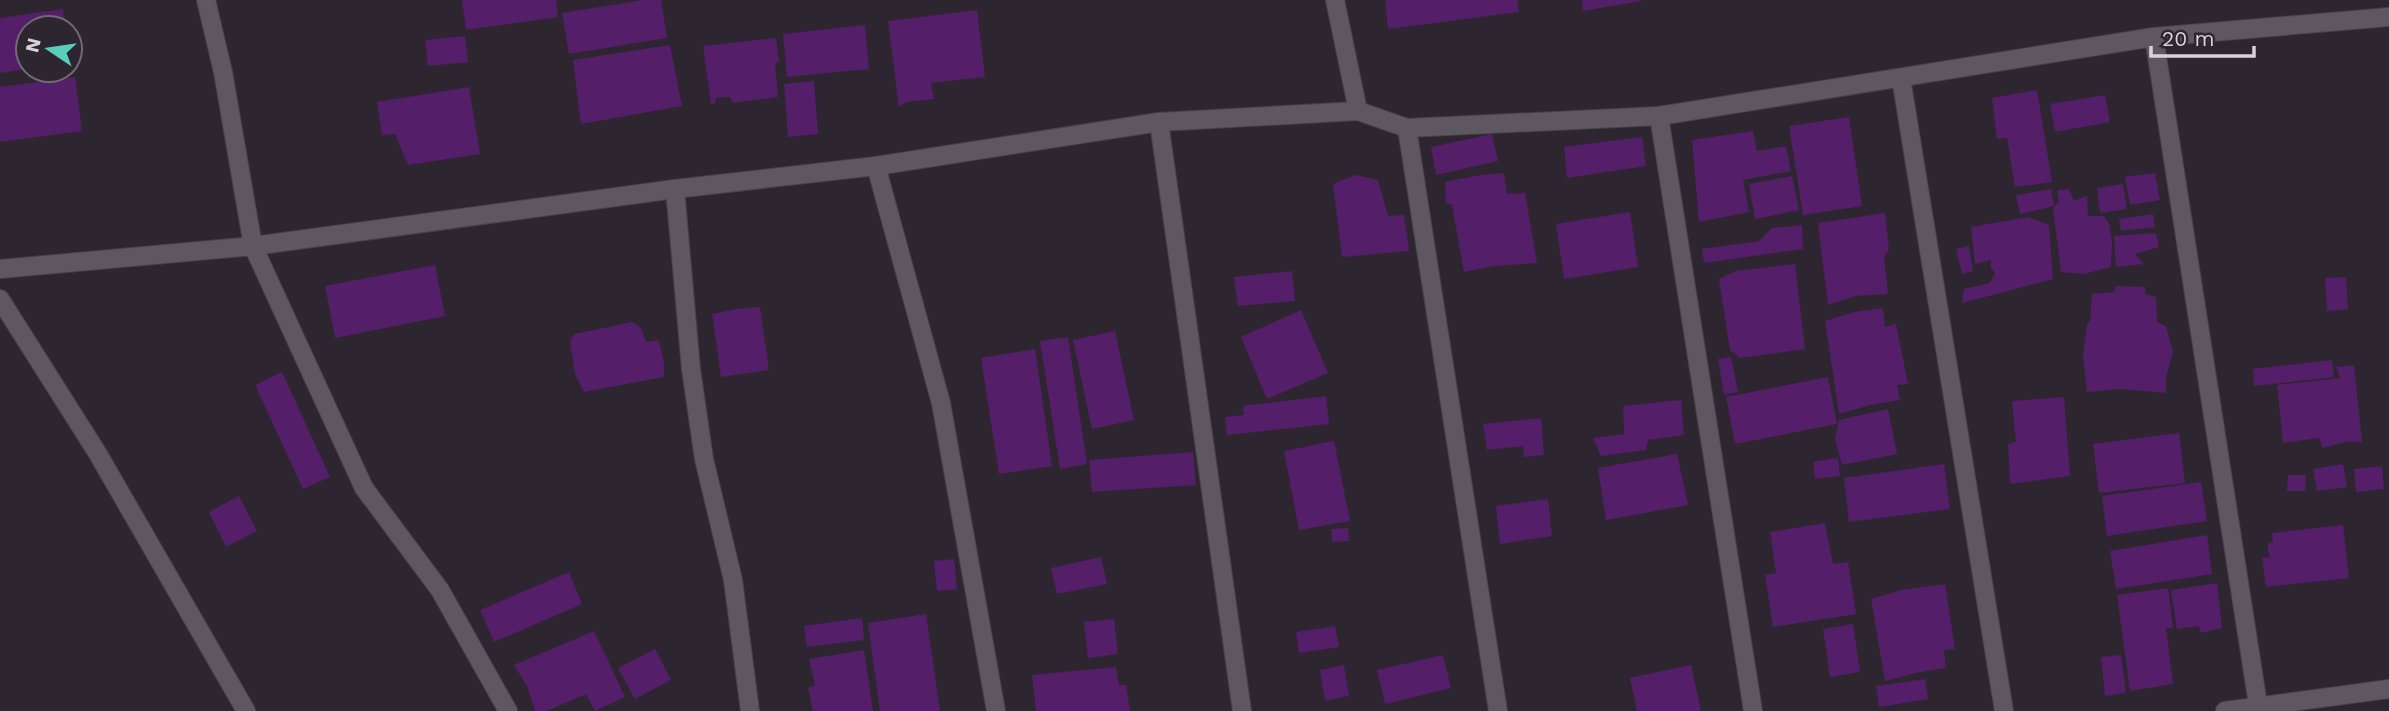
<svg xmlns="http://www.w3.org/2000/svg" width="2389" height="711" font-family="'Work Sans',sans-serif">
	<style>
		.building { fill: #541e69 }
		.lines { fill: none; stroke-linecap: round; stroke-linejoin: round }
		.minor-casing { stroke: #474249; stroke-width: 20 }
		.minor { stroke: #5e5762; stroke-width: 18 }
	</style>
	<rect width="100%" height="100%" fill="#2d2630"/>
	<g class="building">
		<polygon points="462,0 556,0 558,17 466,30"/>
		<polygon points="643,0 661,0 667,38 569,54 562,13"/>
		<polygon points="1385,0 1517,0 1519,12 1388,29"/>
		<polygon points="1582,0 1641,0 1641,1 1583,11"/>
		<polygon points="63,9 65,28 28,28 28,69 0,73 0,18"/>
		<polygon points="977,10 985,77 931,83 934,99 906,102 899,107 888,21"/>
		<polygon points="865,25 869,69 787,77 783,34"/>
		<polygon points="465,36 468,62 428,66 425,40"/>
		<polygon points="776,38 779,62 775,63 778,97 733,103 730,97 716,98 715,104 711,104 703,46"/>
		<polygon points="670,45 682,106 581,124 573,60"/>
		<polygon points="75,77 82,131 0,142 0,87"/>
		<polygon points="814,81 818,134 788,137 784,84"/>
		<polygon points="469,87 480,154 408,165 395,134 382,135 377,102"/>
		<polygon points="2037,90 2052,182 2015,187 2007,138 1997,139 1992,98"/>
		<polygon points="2105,95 2110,122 2055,132 2050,104"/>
		<polygon points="1849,117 1862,206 1803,215 1789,126"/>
		<polygon points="1753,131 1757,151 1786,146 1791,171 1743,180 1749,212 1699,222 1692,140"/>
		<polygon points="1492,134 1498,161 1436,175 1431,147"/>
		<polygon points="1642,137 1646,166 1567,178 1564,147"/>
		<polygon points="1504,173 1507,194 1525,193 1537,263 1494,266 1464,272 1452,205 1446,203 1445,182 1480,175"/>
		<polygon points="2155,173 2160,200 2130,205 2125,177"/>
		<polygon points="1355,175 1378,180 1388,216 1404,215 1409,251 1342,257 1333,184"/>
		<polygon points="1792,176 1799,210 1755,219 1749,184"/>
		<polygon points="2123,184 2127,209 2100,213 2097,188"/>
		<polygon points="2051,189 2054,206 2020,214 2016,195"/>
		<polygon points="2069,189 2074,201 2087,196 2088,216 2104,216 2109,224 2112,242 2111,267 2084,274 2061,272 2053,209 2059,201 2057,190"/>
		<polygon points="1630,212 1638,267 1564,279 1556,224"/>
		<polygon points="1885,213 1889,249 1884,257 1888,294 1855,296 1828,305 1818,223"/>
		<polygon points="2153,214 2155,227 2121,231 2119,219"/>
		<polygon points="2028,217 2049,225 2053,279 1962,303 1964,289 1990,283 1995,273 1991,268 1991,260 1975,264 1971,227"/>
		<polygon points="1802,225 1803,249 1704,263 1702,249 1759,241 1772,228"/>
		<polygon points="2156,233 2159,247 2135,254 2144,264 2116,267 2114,236"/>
		<polygon points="1969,246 1973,271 1962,274 1956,249"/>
		<polygon points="1795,264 1805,349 1740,358 1730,350 1719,279 1735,271"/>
		<polygon points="435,265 445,316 335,338 325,286"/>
		<polygon points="1292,271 1295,301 1238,306 1234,277"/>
		<polygon points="2346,277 2348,309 2327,311 2325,278"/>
		<polygon points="2116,286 2145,287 2145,294 2156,297 2157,322 2166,326 2173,352 2166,377 2166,393 2121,389 2087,392 2083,357 2087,324 2090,321 2092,294 2114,292"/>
		<polygon points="760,307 769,370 721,377 712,314 737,309"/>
		<polygon points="1883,308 1885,327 1896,324 1908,384 1897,385 1900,400 1870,405 1839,414 1825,321 1854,312"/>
		<polygon points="1301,310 1328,373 1267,399 1241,337"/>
		<polygon points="632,322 641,328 646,342 659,340 664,364 664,377 584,392 575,374 570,342 574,334"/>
		<polygon points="1115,331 1134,420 1092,429 1073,340"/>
		<polygon points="1068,337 1087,464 1060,469 1040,341"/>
		<polygon points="1035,349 1052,466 999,474 981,358"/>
		<polygon points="1731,357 1738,392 1724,395 1718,359"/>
		<polygon points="2332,360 2334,377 2254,386 2253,369"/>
		<polygon points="2354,365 2362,442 2345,442 2323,448 2319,438 2283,443 2277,385 2340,378 2336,367"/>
		<polygon points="282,372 330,477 303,489 255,385"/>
		<polygon points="1828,377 1837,424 1735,444 1726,397"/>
		<polygon points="1326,396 1329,424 1227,435 1225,417 1244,415 1243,406"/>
		<polygon points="2064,397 2070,476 2010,484 2008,444 2016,442 2012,401"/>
		<polygon points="1681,400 1684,435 1648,440 1646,450 1601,456 1593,438 1624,434 1623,406"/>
		<polygon points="1888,409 1897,454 1842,465 1835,438 1839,420"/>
		<polygon points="1541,418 1544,455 1524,457 1523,446 1487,450 1483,424"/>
		<polygon points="2179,433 2185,483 2099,493 2093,444"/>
		<polygon points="1334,441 1350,521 1299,530 1284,451"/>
		<polygon points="1193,452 1196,485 1092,492 1089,460"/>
		<polygon points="1677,454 1688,505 1606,520 1598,468"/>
		<polygon points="1838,458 1840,476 1815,479 1813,462"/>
		<polygon points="1944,464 1950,509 1849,522 1844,478"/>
		<polygon points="2343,464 2347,487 2317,491 2313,469"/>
		<polygon points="2382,466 2384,489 2356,492 2354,469"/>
		<polygon points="2288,475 2306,475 2305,491 2287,491"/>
		<polygon points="2201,482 2207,521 2107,536 2102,496"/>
		<polygon points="239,496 257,531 226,547 209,512"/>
		<polygon points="1548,499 1552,536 1500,544 1496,506"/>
		<polygon points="1825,523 1833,564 1848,562 1856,614 1773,627 1765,575 1776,573 1770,532"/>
		<polygon points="2343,525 2349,578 2266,587 2262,558 2270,557 2268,551 2268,544 2273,542 2272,533"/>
		<polygon points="1348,528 1349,541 1332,542 1331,529"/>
		<polygon points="2207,535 2212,574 2116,589 2110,551"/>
		<polygon points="1101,557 1107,584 1057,594 1051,568"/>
		<polygon points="954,559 957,589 937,591 934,561"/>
		<polygon points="569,572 582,604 494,642 480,610"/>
		<polygon points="2217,583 2222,628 2200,633 2199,626 2177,629 2171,590"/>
		<polygon points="1945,584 1955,649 1944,650 1946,668 1915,673 1885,681 1871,599 1901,590"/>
		<polygon points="2168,588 2173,628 2166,628 2173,684 2130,691 2117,595"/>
		<polygon points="926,614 940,711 880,711 868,623"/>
		<polygon points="862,618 864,640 807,647 804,626"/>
		<polygon points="1114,619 1118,654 1088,658 1084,622"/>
		<polygon points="1853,624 1860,672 1830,677 1823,629"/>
		<polygon points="1335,626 1339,647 1299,653 1296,632"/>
		<polygon points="594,631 625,697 595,711 586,694 547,711 535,711 527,686 514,665"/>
		<polygon points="655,649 671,680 635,699 618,668"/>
		<polygon points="864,650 873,711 813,711 808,688 815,685 809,659"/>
		<polygon points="1443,655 1451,688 1385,704 1377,670"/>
		<polygon points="2121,655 2126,693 2105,696 2101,657"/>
		<polygon points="1344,665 1349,696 1325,701 1320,670"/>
		<polygon points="1691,665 1701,711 1637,711 1630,678"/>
		<polygon points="1116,667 1119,685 1126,685 1130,711 1036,711 1032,675"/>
		<polygon points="1925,679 1928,699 1879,707 1876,686"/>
	</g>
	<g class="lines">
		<defs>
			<g id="minor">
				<polyline points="206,0 223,72 253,246 364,488 440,590 508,711"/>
				<polyline points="1335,0 1358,111"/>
				<polyline points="2154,37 2259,711"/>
				<polyline points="1901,78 2004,711"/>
				<polyline points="1659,116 1753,711"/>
				<polyline points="1159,122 1242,711"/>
				<polyline points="1407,128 1498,711"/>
				<polyline points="876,166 941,403 996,711"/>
				<polyline points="675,189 691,369 704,459 733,580 750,711"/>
				<polyline points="0,269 253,246 675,189 876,166 1159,122 1358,111 1407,128 1659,116 2154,37 2389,17"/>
				<polyline points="0,299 98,454 246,711"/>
				<polyline points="2225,711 2389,689"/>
			</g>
		</defs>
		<use href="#minor" class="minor-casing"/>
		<use href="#minor" class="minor"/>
	</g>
	<g transform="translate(49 49) rotate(283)"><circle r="33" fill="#2d2630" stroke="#716b74" stroke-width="2"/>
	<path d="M0-5L12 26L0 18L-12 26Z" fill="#5acebd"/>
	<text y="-10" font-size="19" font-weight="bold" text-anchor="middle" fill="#d7d3d9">N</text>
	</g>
	<path d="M2151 46v10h103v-10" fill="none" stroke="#d7d3d9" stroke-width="3.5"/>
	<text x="2162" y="46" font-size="21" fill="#d7d3d9" stroke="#2d2630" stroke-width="5" paint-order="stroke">20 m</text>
</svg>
